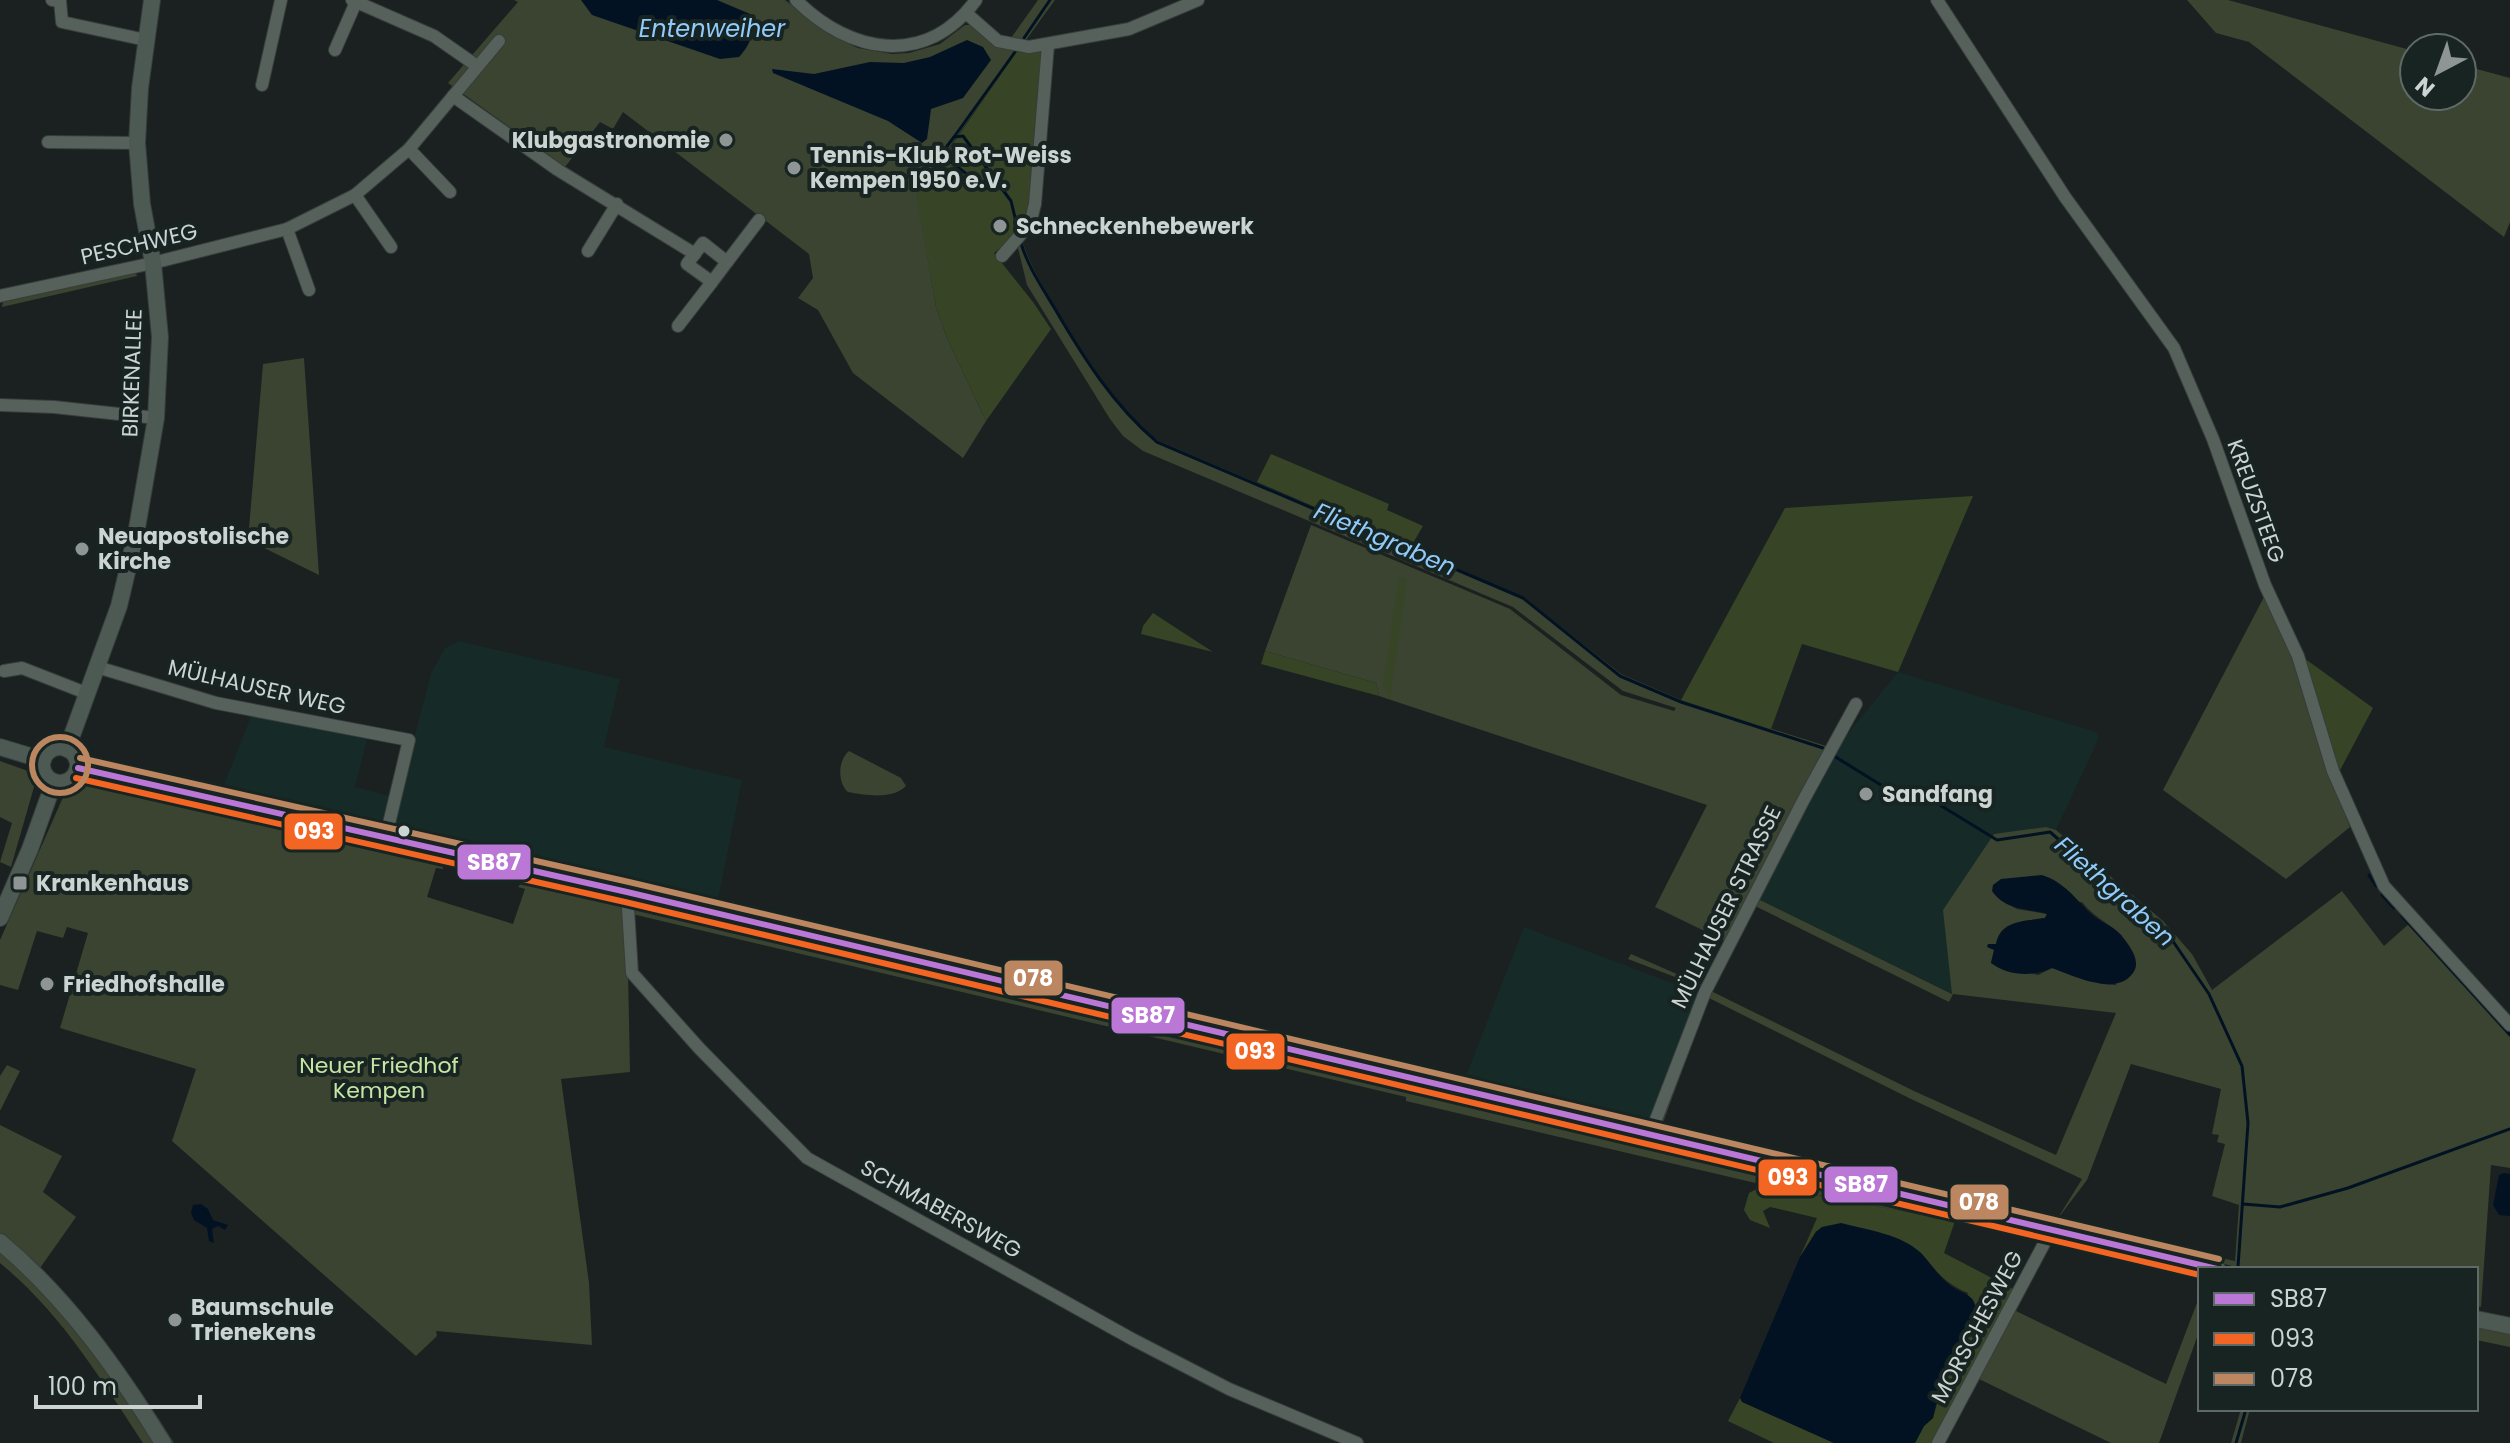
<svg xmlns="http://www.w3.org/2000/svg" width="2510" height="1443" font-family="Poppins,sans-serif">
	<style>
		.built { fill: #162a27 }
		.green { fill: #3a4430; fill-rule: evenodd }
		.forest { fill: #374526 }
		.water { fill: #021222 }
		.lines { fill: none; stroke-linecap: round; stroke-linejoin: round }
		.stream { stroke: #021222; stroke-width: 3 }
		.street-casing { stroke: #373d3c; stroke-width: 14 }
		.secondary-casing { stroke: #373d3c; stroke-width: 18 }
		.street { stroke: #55615a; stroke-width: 12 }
		.secondary { stroke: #4d5953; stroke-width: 16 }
		.bus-1-casing { stroke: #172422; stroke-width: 12 }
		.bus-2-casing { stroke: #172422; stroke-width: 12 }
		.bus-3-casing { stroke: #172422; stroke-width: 12 }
		.bus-1 { stroke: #ba77d6; stroke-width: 6 }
		.bus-2 { stroke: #f26522; stroke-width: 6 }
		.bus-3 { stroke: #bb8660; stroke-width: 6 }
		.poi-dot { fill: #8e9594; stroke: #172422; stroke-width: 3 }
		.bus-dot { fill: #ccd4d2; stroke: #172422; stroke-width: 3 }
		.labels { text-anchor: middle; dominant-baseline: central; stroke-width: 8; stroke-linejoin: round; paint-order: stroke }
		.poi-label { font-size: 22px; font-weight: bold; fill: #ccd4d2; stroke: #172422; text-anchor: start }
		.street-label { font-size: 22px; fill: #ccd4d2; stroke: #172422 }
		.park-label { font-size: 22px; fill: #c6e4a3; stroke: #172422 }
		.water-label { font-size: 24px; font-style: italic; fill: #90cbfb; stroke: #172422 }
		.line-badge { stroke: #172422; stroke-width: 3 }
		.badge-label { font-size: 22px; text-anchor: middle; font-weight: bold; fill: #fff }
	</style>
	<rect width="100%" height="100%" fill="#1a2120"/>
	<g class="built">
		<polygon points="459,641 620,679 604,747 742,780 717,905 391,828 431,673 445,648"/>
		<polygon points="1898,672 2096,732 2099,738 2056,830 2046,827 1953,994 1758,899 1834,751"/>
		<polygon points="252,714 368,736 355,787 393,797 385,827 223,787"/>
		<polygon points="1524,927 1701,994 1648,1125 1464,1081"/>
	</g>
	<g class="green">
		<polygon points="514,0 785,0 831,35 858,48 892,54 909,53 940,44 965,25 971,25 1000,47 1017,51 942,158 940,157 931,169 930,177 912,165 936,307 947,338 986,421 963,458 853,373 818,310 798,298 813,278 809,254 623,112 613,129 600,122 565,167 448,83 518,2"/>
		<polygon points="1038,0 1055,0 1026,40 1011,38"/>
		<polygon points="2187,0 2228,0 2414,51 2414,96 2462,96 2462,65 2510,78 2510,222 2504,237 2249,42 2216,33"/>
		<path d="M1022,240C1029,264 1042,285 1055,307C1083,355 1113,405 1157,440L1513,593L1527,600L1621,674L1681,700L1826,746L1701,987L1628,959L1631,954L1702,985L1725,941L1655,907L1707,805L1379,696L1376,683L1265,651L1311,525L1510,609L1621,695L1674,711L1676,708L1623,691L1513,607L1143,451L1123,436L1110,419L1027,285L1017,244Z"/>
		<polygon points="135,271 137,276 2,307 3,302"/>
		<polygon points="304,358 319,575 248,540 263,364"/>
		<polygon points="2264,597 2294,661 2350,827 2286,879 2163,790"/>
		<path d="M849,751L901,778L906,786C892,800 865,795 848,792C837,782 838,760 849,751Z"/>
		<polygon points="97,757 385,827 379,830 94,764"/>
		<polygon points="0,761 28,771 36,780 11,867 0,862 12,823 0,817"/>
		<polygon points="87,780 442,857 443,869 436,868 427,897 513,924 525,889 518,887 527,877 622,900 628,971 630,1072 561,1079 589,1283 592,1345 436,1331 437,1336 416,1356 172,1141 196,1069 60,1028 88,933 67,927 63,938 37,931 18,990 0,985 0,940 64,795 85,786"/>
		<path d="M2046,827L2056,830L2163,921L2192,954L2212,990L2342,891L2384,946L2410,923L2510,1031V1168L2491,1165L2481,1307L2476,1306V1269H2245L2067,1227L2065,1224L2235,1261L2239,1205L2212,1196L2225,1144L2217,1142L2219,1135L2212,1134L2221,1089L2131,1064L2087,1180L2053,1225L1660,1128L1659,1119L1709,991L1758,899L1952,994L1943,910L1994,834ZM2000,900L2082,902C2094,918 2108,922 2122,936L2116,985L2103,984L2052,968L2038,975L1991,963C2002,921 2005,925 2045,918L2047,914L2017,909ZM1755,906L1949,1002L1953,994L2116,1013L2056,1155L1914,1091L1711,991ZM1709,998L1911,1099L2082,1179L2056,1221L1661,1128Z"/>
		<polygon points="399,829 1648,1125 1441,1080 404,836"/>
		<polygon points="634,902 2037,1233 2038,1241 1955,1221 1764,1185 1406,1101 1406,1097 632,914"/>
		<polygon points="7,1065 20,1071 0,1111 0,1076"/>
		<path d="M0,1125L62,1156L43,1192L76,1217L40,1268C92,1321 135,1380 174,1443H170L0,1236Z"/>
		<path d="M0,1250L78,1329L158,1443H143C101,1379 60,1312 0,1263Z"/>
		<polygon points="2200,1295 2200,1329 2159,1443 2111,1443 1977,1378 2014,1310 2166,1384"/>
		<polygon points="2476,1326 2510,1332 2510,1347 2476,1340"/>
		<polygon points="2241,1409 2250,1409 2241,1443 2231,1443"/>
	</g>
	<g class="forest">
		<polygon points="1039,50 1043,54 1031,206 1024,229 994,253 1033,302 1051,329 986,421 947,338 936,307 911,164 930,176 931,169 940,156 943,158 1017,51"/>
		<polygon points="1271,454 1389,504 1387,510 1423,526 1410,548 1257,482"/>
		<polygon points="1973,496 1898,672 1802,644 1771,729 1681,700 1785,508"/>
		<polygon points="1399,578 1407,579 1390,699 1383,686"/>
		<polygon points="1153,613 1213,652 1141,634 1143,626"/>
		<polygon points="1265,651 1376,683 1379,696 1261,664"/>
		<polygon points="2304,658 2373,708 2338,774"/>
		<path d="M1764,1185L1955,1221L1944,1253L2013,1289L1932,1443H1915L1924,1426L1933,1418L1968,1293C1947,1285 1934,1270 1920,1252L1816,1231L1800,1257L1817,1218L1770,1207L1763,1211L1770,1228L1750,1220L1744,1210L1749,1193Z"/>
		<polygon points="1740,1398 1743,1402 1834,1443 1774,1443 1728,1421"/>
	</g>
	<g class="water">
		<path d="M581,0H717L750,14C757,30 750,45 739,57L720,59L592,15Z"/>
		<polygon points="967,40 983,47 991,60 963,98 931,109 927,139 922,143 888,121 773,73 772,69 814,74 870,62 904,63 930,57"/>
		<path d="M2042,875C2064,882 2075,898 2090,913C2099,922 2112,925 2121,935C2129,945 2142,961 2133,973C2116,997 2074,976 2052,968C2033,977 2008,976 1991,963L1994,950L1987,947L1988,944H1996C2000,920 2025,921 2045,918L2047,914C2028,908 2006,911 1992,891L1993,885L2001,879Z"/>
		<polygon points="2504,1173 2510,1174 2510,1216 2499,1215 2493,1205 2499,1175"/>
		<polygon points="201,1204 208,1209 213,1220 228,1225 225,1230 218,1226 212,1229 214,1243 209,1241 207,1228 194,1220 191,1213 193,1205"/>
		<path d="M1841,1223C1867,1230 1902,1234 1922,1254C1932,1265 1939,1277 1951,1286C1967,1297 1975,1292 1977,1316L1937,1400L1933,1418L1924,1426L1915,1443H1834L1742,1402L1740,1398L1800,1257L1817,1231L1822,1227Z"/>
	</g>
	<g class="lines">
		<g class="stream">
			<polyline points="1024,38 1050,0"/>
			<polyline points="1015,52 954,137 963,136 1011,201 1018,230"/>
			<polyline points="954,137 941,154 978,183"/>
			<path d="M1021,243C1028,267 1042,287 1055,309C1083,357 1114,406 1157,442L1523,598L1620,676L1681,702L1823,748"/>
			<polyline points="1834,756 1889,790 1915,792"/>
			<polyline points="1922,794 1997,840 2050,832 2168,934 2209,994 2242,1066 2248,1123 2238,1267"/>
			<polyline points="2369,875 2376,886"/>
			<polyline points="2382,895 2394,908"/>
			<polyline points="2402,916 2510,1035"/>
			<polyline points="2243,1204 2280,1207 2348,1188 2510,1129"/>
			<polyline points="2236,1443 2246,1409"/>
		</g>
		<defs>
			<g id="street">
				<polyline points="52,0 60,1 62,22 146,40"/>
				<polyline points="352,0 434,36 477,66"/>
				<path d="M796,0C850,54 926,68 976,0"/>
				<polyline points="1937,0 2065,197 2174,348 2213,439 2265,585 2298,656 2333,771 2384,886 2510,1025"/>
				<polyline points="966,13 998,41 1029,47 1129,29 1198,0"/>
				<polyline points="335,50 356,2"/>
				<polyline points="262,85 281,0"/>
				<polyline points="453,96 558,170 695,254"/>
				<polyline points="48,142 137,143"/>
				<polyline points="409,149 450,192"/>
				<polyline points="355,195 391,247"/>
				<polyline points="287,229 309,290"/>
				<polygon points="703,243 727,262 712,282 687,264"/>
				<polyline points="588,251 617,204"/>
				<polyline points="1002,256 1030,224 1035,204 1048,45"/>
				<polyline points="727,262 759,220"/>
				<polyline points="0,296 153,263 287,229 355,195 409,149 499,41"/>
				<polyline points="678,326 712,282"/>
				<polyline points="0,405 54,407 156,418"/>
				<polyline points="97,667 216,703 409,740 386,836"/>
				<polyline points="4,671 22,668 86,693"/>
				<polyline points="627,892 632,973 699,1048 807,1158 1132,1339 1229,1389 1357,1443"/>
				<polyline points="1650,1135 1705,992 1803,801 1856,704"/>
				<polyline points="1938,1443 2046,1240 2054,1231"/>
			</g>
			<g id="secondary">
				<polyline points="0,747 43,760"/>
				<circle cx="60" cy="765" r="18"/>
				<polyline points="67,749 119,606 136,534 156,418 160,337 153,263 142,204 137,143 140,88 152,0"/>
				<polyline points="78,768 627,892 902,959 2217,1269"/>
				<polyline points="0,918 30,849 54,782"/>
				<path d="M0,1242C67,1298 118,1370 163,1443"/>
				<polyline points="2476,1319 2510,1326"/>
			</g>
		</defs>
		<use href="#street" class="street-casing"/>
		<use href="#secondary" class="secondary-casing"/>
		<use href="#street" class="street"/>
		<use href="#secondary" class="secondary"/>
		<defs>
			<polyline id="bus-1" points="78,768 627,892 2217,1269"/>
			<polyline id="bus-2" points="76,778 625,902 2200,1275"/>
			<g id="bus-3">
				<circle cx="60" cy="765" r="28"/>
				<polyline points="80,758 629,882 2219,1259"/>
			</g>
		</defs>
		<use href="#bus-1" class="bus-1-casing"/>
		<use href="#bus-2" class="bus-2-casing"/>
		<use href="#bus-3" class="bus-3-casing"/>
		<use href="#bus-1" class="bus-1"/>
		<use href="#bus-2" class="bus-2"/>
		<use href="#bus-3" class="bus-3"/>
	</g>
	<g class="poi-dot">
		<circle cx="726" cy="140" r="8"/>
		<circle cx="794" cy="168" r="8"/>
		<circle cx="1000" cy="226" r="8"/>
		<circle cx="82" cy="549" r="8"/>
		<circle cx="1866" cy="794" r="8"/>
		<rect x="12" y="875" width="16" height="16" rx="4"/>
		<circle cx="47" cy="984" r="8"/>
		<circle cx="175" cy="1320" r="8"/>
	</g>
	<circle class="bus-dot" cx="404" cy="831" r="7"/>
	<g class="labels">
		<g class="poi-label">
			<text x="710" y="140" text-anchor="end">Klubgastronomie</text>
			<text x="810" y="155">Tennis-Klub Rot-Weiss<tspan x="810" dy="25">Kempen 1950 e.V.</tspan></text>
			<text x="1016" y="226">Schneckenhebewerk</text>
			<text x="98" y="536">Neuapostolische<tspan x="98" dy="25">Kirche</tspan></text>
			<text x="1882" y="794">Sandfang</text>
			<text x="36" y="883">Krankenhaus</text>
			<text x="63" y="984">Friedhofshalle</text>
			<text x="191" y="1307">Baumschule<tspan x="191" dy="25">Trienekens</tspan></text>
		</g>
		<g class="street-label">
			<text transform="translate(139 244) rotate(-13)">PESCHWEG</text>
			<text transform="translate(132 373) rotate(-88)">BIRKENALLEE</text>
			<text transform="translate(2256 501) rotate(70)">KREUZSTEEG</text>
			<text transform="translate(257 687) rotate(13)">MÜLHAUSER WEG</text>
			<text transform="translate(1726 907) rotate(-64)">MÜLHAUSER STRASSE</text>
			<text transform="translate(941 1209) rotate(29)">SCHMABERSWEG</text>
			<text transform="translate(1977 1327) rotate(-62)">MORSCHESWEG</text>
		</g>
		<g class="park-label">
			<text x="379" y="1065">Neuer Friedhof<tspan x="379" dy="25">Kempen</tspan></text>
		</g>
		<g class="water-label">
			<text x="712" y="28">Entenweiher</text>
			<text transform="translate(1385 539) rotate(23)">Fliethgraben</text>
			<text transform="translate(2115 891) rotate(42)">Fliethgraben</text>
		</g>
	</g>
	<g class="line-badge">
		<rect x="283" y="812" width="61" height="39" rx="8" fill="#f26522"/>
		<rect x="456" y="843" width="76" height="38" rx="8" fill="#ba77d6"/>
		<rect x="1003" y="959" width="61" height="38" rx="8" fill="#bb8660"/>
		<rect x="1110" y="996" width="76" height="39" rx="8" fill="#ba77d6"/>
		<rect x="1225" y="1032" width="61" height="39" rx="8" fill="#f26522"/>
		<rect x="1757" y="1158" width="61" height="39" rx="8" fill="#f26522"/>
		<rect x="1823" y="1165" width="76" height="39" rx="8" fill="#ba77d6"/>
		<rect x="1949" y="1183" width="61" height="38" rx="8" fill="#bb8660"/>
	</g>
	<g class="badge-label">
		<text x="314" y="839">093</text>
		<text x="494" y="870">SB87</text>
		<text x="1033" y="986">078</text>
		<text x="1148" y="1023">SB87</text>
		<text x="1255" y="1059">093</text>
		<text x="1788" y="1185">093</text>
		<text x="1861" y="1192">SB87</text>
		<text x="1979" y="1210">078</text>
	</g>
	<rect x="2198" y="1267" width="280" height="144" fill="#172422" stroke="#5f6a68" stroke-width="2"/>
	<rect x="2214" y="1293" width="40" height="12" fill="#ba77d6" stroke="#5f6a68" stroke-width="2"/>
	<text x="2270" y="1307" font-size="24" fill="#ccd4d2">SB87</text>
	<rect x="2214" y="1333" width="40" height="12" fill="#f26522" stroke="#5f6a68" stroke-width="2"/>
	<text x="2270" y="1347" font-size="24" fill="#ccd4d2">093</text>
	<rect x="2214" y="1373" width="40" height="12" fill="#bb8660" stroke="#5f6a68" stroke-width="2"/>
	<text x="2270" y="1387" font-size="24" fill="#ccd4d2">078</text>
	<g transform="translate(2438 72) rotate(221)"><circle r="38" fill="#172422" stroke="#5f6a68" stroke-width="2"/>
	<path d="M0-6L14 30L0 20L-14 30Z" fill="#8e9594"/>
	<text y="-12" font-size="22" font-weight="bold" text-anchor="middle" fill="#ccd4d2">N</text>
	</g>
	<path d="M36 1395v12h164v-12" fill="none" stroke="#ccd4d2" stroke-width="4"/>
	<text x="48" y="1395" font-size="24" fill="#ccd4d2" stroke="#172422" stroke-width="6" paint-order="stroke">100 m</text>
</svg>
